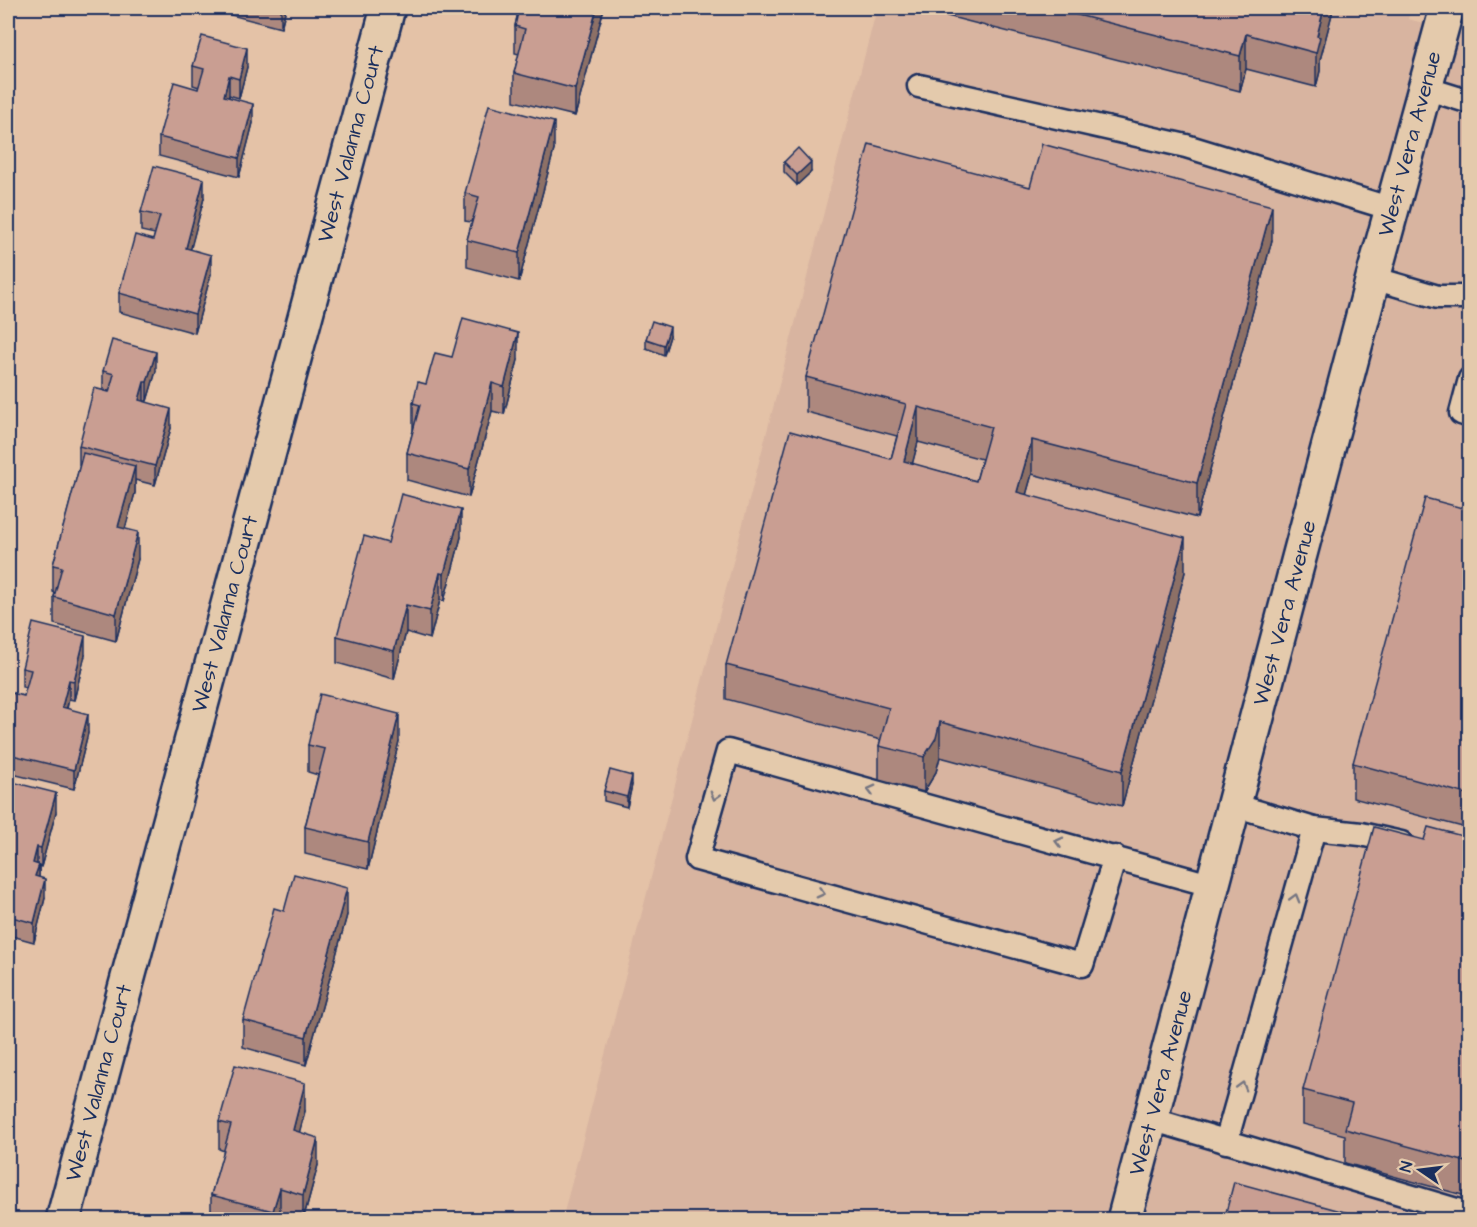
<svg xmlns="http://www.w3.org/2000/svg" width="1477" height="1227" font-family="'Architects Daughter',sans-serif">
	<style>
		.built { fill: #d8b4a0 }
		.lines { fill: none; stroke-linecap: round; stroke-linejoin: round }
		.lane-casing { stroke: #1b2f5e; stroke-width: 27 }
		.street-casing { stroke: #1b2f5e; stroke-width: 38 }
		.lane { stroke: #e4caac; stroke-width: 22 }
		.street { stroke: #e4caac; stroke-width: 33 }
		.wall { fill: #ad887e; stroke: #1b2f5e; stroke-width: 1.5; fill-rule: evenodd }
		.shaded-wall { fill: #8d6f66; stroke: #1b2f5e; stroke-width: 1.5 }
		.building { fill: #c99e92; stroke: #1b2f5e; stroke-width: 1.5; fill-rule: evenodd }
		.oneway { stroke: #757581 }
		.labels { text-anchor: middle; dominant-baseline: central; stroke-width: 4.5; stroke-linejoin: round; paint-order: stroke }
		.street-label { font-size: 22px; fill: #1b2f5e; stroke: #e4caac }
	</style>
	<rect width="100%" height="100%" fill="#e4c2a7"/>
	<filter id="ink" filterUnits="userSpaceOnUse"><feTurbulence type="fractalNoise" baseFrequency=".0167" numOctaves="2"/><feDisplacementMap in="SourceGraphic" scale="12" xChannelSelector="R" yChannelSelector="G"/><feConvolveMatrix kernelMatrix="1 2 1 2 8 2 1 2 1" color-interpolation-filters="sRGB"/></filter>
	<g filter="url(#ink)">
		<polygon class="built" points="877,8 1411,8 1408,19 1469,35 1469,1219 562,1220"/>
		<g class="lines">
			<defs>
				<g id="lane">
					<polyline points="919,86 1186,146 1392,209"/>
					<polyline points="1425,88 1470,102"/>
					<polyline points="1373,278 1438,297 1470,297"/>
					<polyline points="1470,379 1461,413 1470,416"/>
					<polyline points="1234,805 1314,829 1361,834 1401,843"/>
					<polyline points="1115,857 1082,965 697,859 728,751 1214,886"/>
					<polyline points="1151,1119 1470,1214"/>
					<polyline points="1226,1142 1314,829"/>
				</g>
				<g id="street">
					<polyline points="63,1220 388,8"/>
					<polyline points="1124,1220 1373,278 1447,8"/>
				</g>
			</defs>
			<use href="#lane" class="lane-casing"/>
			<use href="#street" class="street-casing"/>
			<use href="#lane" class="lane"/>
			<use href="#street" class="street"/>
		</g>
		<g class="wall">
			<polygon points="204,8 286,8 281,28"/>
			<polygon points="519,8 604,8 575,116 514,101 514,73 519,54 515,53 515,26"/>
			<polygon points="916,8 1332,8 1332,14 1320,60 1320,71 1316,87 1246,69 1240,91"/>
			<polygon points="193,66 247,67 239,98 229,95 229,97 253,123 239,177 159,156 159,137 198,89 199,87 193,85"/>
			<polygon points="554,150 519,281 467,267 467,240 472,222 465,221 465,193"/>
			<polygon points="784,162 811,172 797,185 784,172"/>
			<path d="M1030,187L1272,240L1197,518L1032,474L1026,495L1185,572L1122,806L940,757L936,772L924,792L879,780V746L881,740L726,699V665L891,459L897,436L806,412V377ZM918,442L982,459L976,481L912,464Z"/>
			<polygon points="204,198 190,250 211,274 195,333 119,312 119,293 153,240 155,234 141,231 141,212"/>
			<polygon points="670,336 664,355 646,348 646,339"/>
			<polygon points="452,357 518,360 504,414 492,411 469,497 407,480 407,453 413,431 413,403 426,384"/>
			<polygon points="103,371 156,371 147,401 144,401 144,402 171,428 155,485 135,480 135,493 125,528 138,559 116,641 54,624 54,597 55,593 53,592 53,565 80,465 79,465 79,446 109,391 103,390"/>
			<polygon points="1470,510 1470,829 1353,798 1353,763"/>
			<polygon points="461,537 444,601 440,600 430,639 406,632 394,679 337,663 337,636 388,543"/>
			<polygon points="85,655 74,700 69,699 67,709 88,733 74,789 8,773 8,713 24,696 27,688 22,687 22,668"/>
			<polygon points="399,741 368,869 305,854 305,827 318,775 308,772 308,745"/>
			<polygon points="8,781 56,812 41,867 39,866 39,877 45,898 34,942 8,935"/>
			<polygon points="632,785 627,807 604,801 604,791"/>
			<polygon points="1470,838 1470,1197 1345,1163 1345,1135 1303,1124 1303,1090 1424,840"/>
			<polygon points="284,911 347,915 306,1065 243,1047 243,1020"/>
			<polygon points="305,1111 299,1132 318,1165 303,1220 294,1220 280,1216 279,1220 211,1220 211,1195 224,1151 219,1149 219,1122"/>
		</g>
		<g class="shaded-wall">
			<polygon points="281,8 286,8 281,28"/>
			<polygon points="597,8 604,8 575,116 575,89"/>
			<polygon points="1324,8 1332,8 1332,14 1320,60 1320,71 1316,87 1316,53 1317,36"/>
			<polygon points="1246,34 1246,69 1240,91 1240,56"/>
			<polygon points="247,48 247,67 239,98 239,79"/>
			<polygon points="229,76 229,95 224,115 224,96"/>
			<polygon points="253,104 253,123 239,177 239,158"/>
			<polygon points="554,122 554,150 519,281 519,253"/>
			<polygon points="811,162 811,172 797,185 797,175"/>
			<polygon points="204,179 204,198 186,267 186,248"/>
			<polygon points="1272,206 1272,240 1197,518 1197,483"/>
			<polygon points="211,255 211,274 195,333 195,314"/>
			<polygon points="670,327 670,336 664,355 664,345"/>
			<polygon points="518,333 518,360 504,414 504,387"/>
			<polygon points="156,352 156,371 147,401 147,382"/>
			<polygon points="144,382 144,401 139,419 139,400"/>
			<polygon points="492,383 492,411 469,497 469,469"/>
			<polygon points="918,407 918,442 904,496 904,461"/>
			<polygon points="171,409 171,428 155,485 155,466"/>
			<polygon points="1032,440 1032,474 1017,527 1017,492"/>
			<polygon points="135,466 135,493 118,554 118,527"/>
			<polygon points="461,510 461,537 444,601 444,574"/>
			<polygon points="138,532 138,559 116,641 116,614"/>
			<polygon points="1185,538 1185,572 1122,806 1122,771"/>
			<polygon points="440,573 440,600 430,639 430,611"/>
			<polygon points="406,605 406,632 394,679 394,651"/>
			<polygon points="85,636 85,655 74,700 74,681"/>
			<polygon points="69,680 69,699 62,726 62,707"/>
			<polygon points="88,714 88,733 74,789 74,770"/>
			<polygon points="399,714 399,741 368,869 368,842"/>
			<polygon points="940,722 940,757 936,772 924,792 924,757"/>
			<polygon points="632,776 632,785 627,807 627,797"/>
			<polygon points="56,793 56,812 41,867 41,848"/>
			<polygon points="37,847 37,866 33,863"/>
			<polygon points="39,865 39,884 35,876"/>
			<polygon points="45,879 45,898 34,942 34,923"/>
			<polygon points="347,888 347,915 306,1065 306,1037"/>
			<polygon points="10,1017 10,1036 8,1044 8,1025"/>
			<polygon points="305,1083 305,1111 293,1157 293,1130"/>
			<polygon points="318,1138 318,1165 303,1220 303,1195"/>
			<polygon points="280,1188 280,1216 279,1220 273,1220 273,1211"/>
		</g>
		<g class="building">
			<polygon points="519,8 597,8 575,89 514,73 525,29 515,26"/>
			<polygon points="1050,8 1324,8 1317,36 1320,37 1316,53 1246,34 1240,56"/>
			<polygon points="202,36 247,48 239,79 229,76 224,96 253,104 239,158 159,137 174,82 198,89 204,69 193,66"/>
			<polygon points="489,105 554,122 519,253 467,240 479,197 465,193"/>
			<path d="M869,144L1030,187L1042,144L1272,206L1197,483L1032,440L1017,492L1185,538L1122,771L940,722L936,738L924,757L879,746L889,708L726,665L790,431L891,459L906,404L806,377ZM918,407L991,427L976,481L904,461Z"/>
			<polygon points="798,148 811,162 797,175 784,162"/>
			<polygon points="154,166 204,179 186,248 211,255 195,314 119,293 135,235 153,240 160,216 141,212"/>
			<polygon points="463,318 518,333 504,387 492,383 469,469 407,453 420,405 413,403 418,382 426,384 435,353 452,357"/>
			<polygon points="652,321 670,327 664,345 646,339"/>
			<polygon points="112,340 156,352 147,382 144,382 139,400 171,409 155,466 79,446 94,388 109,392 114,374 103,371"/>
			<polygon points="83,453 135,466 118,527 138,532 116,614 54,597 62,567 53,565"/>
			<polygon points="401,494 461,510 444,574 440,573 430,611 406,605 394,651 337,636 364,536 388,543"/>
			<polygon points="1425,498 1470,510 1470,795 1353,763"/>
			<polygon points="33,623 85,636 74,681 69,680 62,707 88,714 74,770 8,754 8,713 12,693 24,696 31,670 22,668"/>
			<polygon points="320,694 399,714 368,842 305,827 325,749 308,745"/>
			<polygon points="610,770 632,776 627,797 604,791"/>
			<polygon points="8,781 56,793 41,848 37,847 33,863 39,865 35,876 45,879 34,923 8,916"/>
			<polygon points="1374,827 1424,840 1428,827 1470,838 1470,1163 1345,1129 1352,1103 1303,1090"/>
			<polygon points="294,874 347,888 306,1037 243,1020 274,908 284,911"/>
			<polygon points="235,1065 305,1083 293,1130 318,1138 303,1195 280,1188 273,1211 211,1195 231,1125 219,1122"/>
			<polygon points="1234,1182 1374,1220 1224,1220"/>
		</g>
		<defs><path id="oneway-chevron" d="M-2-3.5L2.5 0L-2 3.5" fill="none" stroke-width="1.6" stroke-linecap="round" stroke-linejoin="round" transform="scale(1.5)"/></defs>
		<g class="oneway">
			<use href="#oneway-chevron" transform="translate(871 790) rotate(-165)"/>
			<use href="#oneway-chevron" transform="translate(715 796) rotate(106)"/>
			<use href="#oneway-chevron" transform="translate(1059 842) rotate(-165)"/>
			<use href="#oneway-chevron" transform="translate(821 893) rotate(15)"/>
			<use href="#oneway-chevron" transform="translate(1295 898) rotate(-74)"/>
			<use href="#oneway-chevron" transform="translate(1242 1086) rotate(-74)"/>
		</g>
	</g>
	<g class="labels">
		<g class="street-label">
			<text transform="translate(351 144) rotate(-75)">West Valanna Court</text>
			<text transform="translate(1410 144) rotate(-75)">West Vera Avenue</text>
			<text transform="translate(1285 613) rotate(-75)">West Vera Avenue</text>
			<text transform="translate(225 614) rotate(-75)">West Valanna Court</text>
			<text transform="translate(99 1083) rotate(-75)">West Valanna Court</text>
			<text transform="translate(1161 1083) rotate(-75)">West Vera Avenue</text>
		</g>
	</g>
	<rect width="1477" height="1227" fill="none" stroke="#e4caac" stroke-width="30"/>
	<rect x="15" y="15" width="1447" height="1197" fill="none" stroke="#1b2f5e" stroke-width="2" filter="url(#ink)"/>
	<g transform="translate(1420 1170) rotate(284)" stroke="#e4caac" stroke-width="4.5" paint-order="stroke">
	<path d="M0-4.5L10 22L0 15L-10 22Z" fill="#1b2f5e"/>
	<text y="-9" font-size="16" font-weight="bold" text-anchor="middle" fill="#1b2f5e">N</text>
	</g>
</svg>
